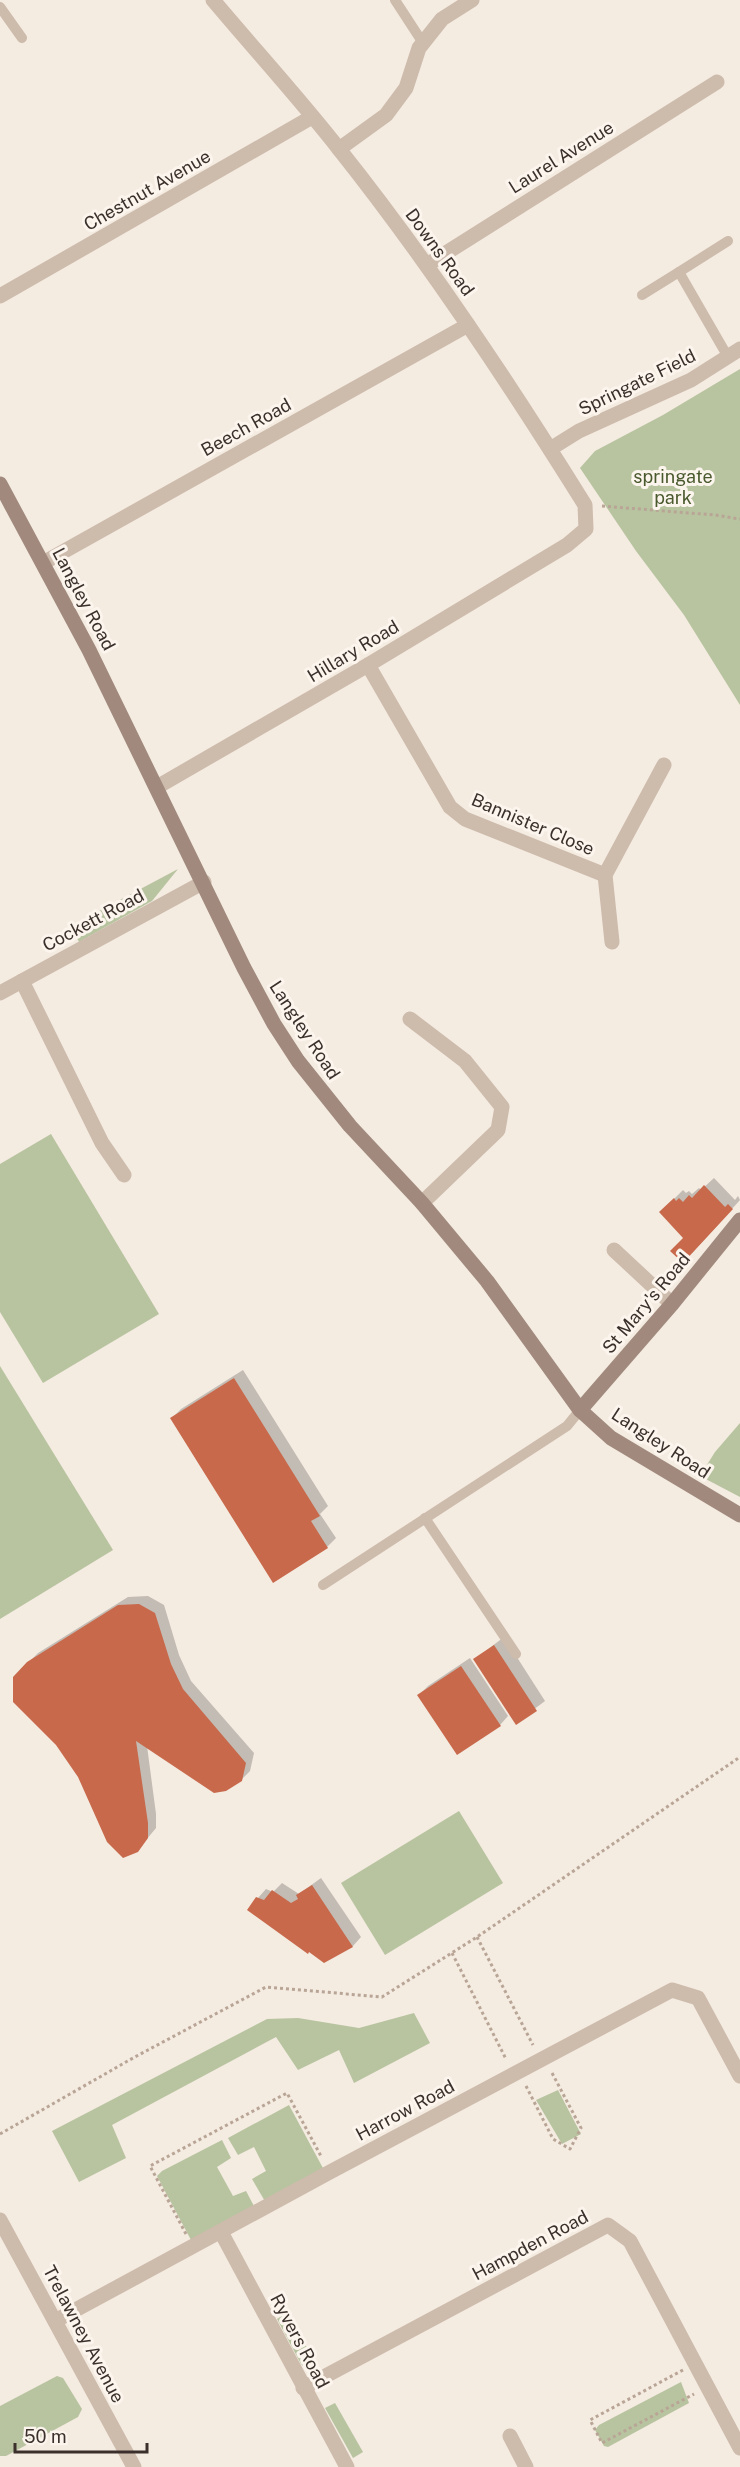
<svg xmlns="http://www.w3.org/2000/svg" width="740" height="2467" font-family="'Public Sans',sans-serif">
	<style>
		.green { fill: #b8c4a0 }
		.shadow { fill: #0003 }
		.building { fill: #c8694b }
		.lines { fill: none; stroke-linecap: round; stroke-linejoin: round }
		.path { stroke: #b9a596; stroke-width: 3; stroke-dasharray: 3 3; stroke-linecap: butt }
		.lane { stroke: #cdbbac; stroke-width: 10 }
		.street { stroke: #cdbbac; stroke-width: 15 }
		.secondary { stroke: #a18a7d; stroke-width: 15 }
		.labels { text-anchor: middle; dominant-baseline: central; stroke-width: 6; stroke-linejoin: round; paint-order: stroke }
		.street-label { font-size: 18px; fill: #3b302b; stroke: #fbf5ee }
		.park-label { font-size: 18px; fill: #4a5a2e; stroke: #fbf5ee }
	</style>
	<rect width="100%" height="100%" fill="#f4ebe1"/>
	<g class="green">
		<polygon points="740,369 740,705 684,615 636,551 580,468 595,451 663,415"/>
		<polygon points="178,869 152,901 79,942 71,926"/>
		<polygon points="51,1134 159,1314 43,1383 0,1312 0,1164"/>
		<polygon points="0,1366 113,1550 0,1619"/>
		<polygon points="740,1423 740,1497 700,1476 715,1452"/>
		<polygon points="459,1811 503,1883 385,1955 341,1883"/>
		<polygon points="414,2013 430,2043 354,2083 339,2050 298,2070 276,2037 112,2125 126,2158 79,2182 52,2131 267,2019 298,2018 359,2028"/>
		<polygon points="558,2090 581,2134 562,2144 536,2100"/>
		<polygon points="289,2105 324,2170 266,2203 252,2179 266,2171 254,2147 238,2155 228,2138"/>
		<polygon points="222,2140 231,2158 217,2167 233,2196 246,2191 255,2208 191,2240 157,2176 162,2171"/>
		<polygon points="288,2312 321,2374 311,2373 301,2364 277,2319"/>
		<polygon points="57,2376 63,2378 82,2409 78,2417 6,2456 0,2456 0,2406"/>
		<polygon points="681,2382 689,2403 608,2447 604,2446 595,2430 599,2425"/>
		<polygon points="335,2403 363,2452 353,2458 325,2408"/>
	</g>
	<g class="shadow">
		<polygon points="714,1178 735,1200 738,1196 740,1200 692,1253 686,1238 661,1212 683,1190 686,1193 689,1191 692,1194 699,1188 701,1190"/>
		<polygon points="243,1370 328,1506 320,1514 336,1538 327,1547 172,1418 181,1409"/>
		<polygon points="148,1596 164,1605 179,1655 191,1681 254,1753 250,1771 241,1780 147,1746 156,1814 156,1828 137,1851 28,1663 38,1653 128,1597"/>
		<polygon points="504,1637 545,1701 517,1722 475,1659"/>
		<polygon points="470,1658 508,1716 500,1725 419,1695 428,1686"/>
		<polygon points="321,1878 361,1937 353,1946 324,1961 258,1898 266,1889 273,1892 282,1883 299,1894"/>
	</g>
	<g class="building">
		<polygon points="704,1185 725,1207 728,1204 733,1209 683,1263 670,1251 683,1238 659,1212 674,1198 676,1201 679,1198 683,1202 689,1195 692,1198"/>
		<polygon points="234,1378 320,1516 311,1521 328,1548 273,1583 170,1418"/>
		<polygon points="139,1604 155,1613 171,1664 183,1689 246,1763 242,1781 226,1791 214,1793 136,1741 148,1823 148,1838 138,1852 123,1858 107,1842 78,1777 56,1745 13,1702 13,1677 27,1662 118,1605"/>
		<polygon points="494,1645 537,1711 516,1725 473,1659"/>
		<polygon points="461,1666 501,1726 457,1755 417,1695"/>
		<polygon points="312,1885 353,1947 324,1963 309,1952 308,1954 247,1910 256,1897 264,1900 272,1890 291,1903 298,1899 296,1895"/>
	</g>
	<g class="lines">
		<g class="path">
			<polyline points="602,506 715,515 740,519"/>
			<polyline points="477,1937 533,2045"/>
			<polyline points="452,1953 506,2059"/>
			<polyline points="526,2086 553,2139 570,2149 581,2128 551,2071"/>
			<polyline points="0,2134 133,2058 266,1987 382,1997 477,1937 740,1757"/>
			<polyline points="186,2234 150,2166 287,2093 322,2158"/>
			<polyline points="683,2370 590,2420 602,2443 694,2394"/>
		</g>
		<g class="lane">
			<polyline points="395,0 423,43"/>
			<polyline points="0,7 22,38"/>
			<polyline points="642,295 679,272"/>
			<polyline points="728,357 679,272 728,241"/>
			<polyline points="425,1518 516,1654"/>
			<polyline points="323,1585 567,1426 580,1410"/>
		</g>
		<g class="street">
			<polyline points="339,149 386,115 406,88 419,48 442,19 472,0"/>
			<polyline points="427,265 717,82"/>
			<polyline points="0,296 312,117"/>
			<polyline points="550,449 579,431 691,380 740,349"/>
			<polyline points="43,563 468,325"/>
			<polyline points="368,665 450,807 465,819 605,875 664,765"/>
			<path d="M157,787L368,665L567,545L586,529L585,505C509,383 429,262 339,149C299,98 255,50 213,0"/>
			<polyline points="605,875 612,942"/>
			<polyline points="22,981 102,1143 124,1175"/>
			<polyline points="0,993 204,882"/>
			<polyline points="410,1019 465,1061 502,1107 498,1130 422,1203"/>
			<polyline points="614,1250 672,1304"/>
			<polyline points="0,2220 134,2467"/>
			<polyline points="221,2232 347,2467"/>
			<polyline points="55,2321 330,2172 672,1990 698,1998 740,2076"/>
			<polyline points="303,2388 608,2225 630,2241 740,2448"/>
			<polyline points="510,2436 526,2467"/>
		</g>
		<g class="secondary">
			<polyline points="0,484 89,650 244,968 274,1024 298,1061 350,1126 422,1203 487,1281 580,1410 611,1438 740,1515"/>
			<polyline points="580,1410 672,1304 740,1220"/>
		</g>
	</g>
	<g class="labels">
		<g class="street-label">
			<text transform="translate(561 157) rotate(-32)">Laurel Avenue</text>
			<text transform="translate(147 190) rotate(-30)">Chestnut Avenue</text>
			<text transform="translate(440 252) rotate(54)">Downs Road</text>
			<text transform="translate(637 382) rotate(-26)">Springate Field</text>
			<text transform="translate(246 427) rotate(-29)">Beech Road</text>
			<text transform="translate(84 599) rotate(62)">Langley Road</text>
			<text transform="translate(353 651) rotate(-31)">Hillary Road</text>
			<text transform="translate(533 824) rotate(23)">Bannister Close</text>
			<text transform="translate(93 920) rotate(-28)">Cockett Road</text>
			<text transform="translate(305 1030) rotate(57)">Langley Road</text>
			<text transform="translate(646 1303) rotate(-50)">St Mary's Road</text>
			<text transform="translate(661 1443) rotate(33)">Langley Road</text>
			<text transform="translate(405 2110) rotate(-28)">Harrow Road</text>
			<text transform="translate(530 2245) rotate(-28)">Hampden Road</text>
			<text transform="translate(84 2334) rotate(62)">Trelawney Avenue</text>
			<text transform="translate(300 2341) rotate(62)">Ryvers Road</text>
		</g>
		<g class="park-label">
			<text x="673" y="476">springate<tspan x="673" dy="21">park</tspan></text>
		</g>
	</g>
	<path d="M15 2443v9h132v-9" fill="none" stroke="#3b302b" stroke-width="3"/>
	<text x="24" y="2443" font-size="18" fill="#3b302b" stroke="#fbf5ee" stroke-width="4.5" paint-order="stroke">50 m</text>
</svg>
